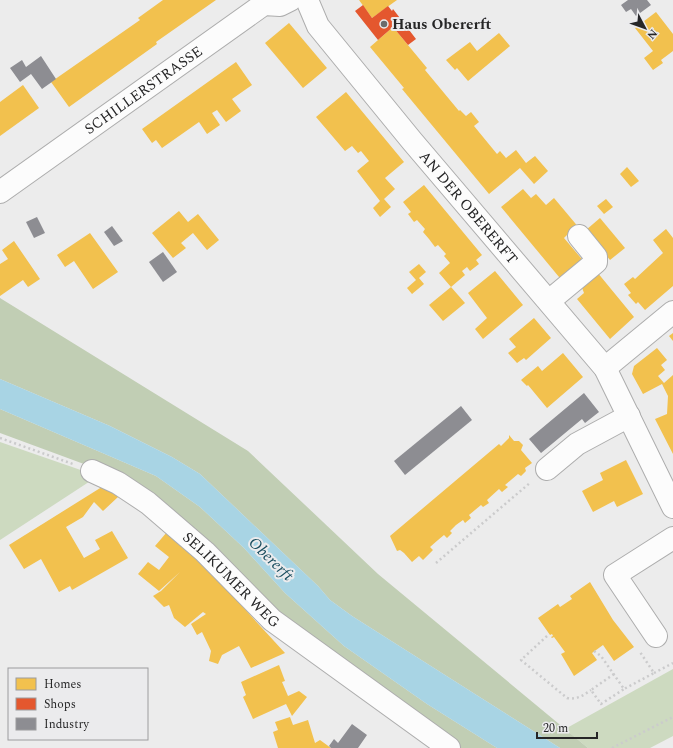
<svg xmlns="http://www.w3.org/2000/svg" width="673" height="748" font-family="Spectral,serif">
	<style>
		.green { fill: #cddac0 }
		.forest { fill: #c1ceb4 }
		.water { fill: #a8d4e4 }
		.homes { fill: #f2c14e }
		.shops { fill: #e4572e }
		.industry { fill: #8d8d92 }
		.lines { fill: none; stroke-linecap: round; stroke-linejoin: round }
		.minor-casing { stroke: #adadad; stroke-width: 24 }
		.path { stroke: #cbcbcc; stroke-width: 2.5; stroke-dasharray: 2 3; stroke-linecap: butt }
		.minor { stroke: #fcfcfc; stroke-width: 22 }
		.poi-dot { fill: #6b6b6c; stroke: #ebebed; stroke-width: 1.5 }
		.labels { text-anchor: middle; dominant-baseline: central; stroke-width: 4; stroke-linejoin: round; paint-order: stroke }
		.poi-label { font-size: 15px; font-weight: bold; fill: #262627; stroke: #ebebed; text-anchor: start }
		.street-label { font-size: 15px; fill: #262627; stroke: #ebebed }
		.water-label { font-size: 16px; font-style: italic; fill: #1a4e5f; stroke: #ebebed }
	</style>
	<rect width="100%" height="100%" fill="#ececec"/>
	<g class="green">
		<polygon points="0,442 98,476 0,540"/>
		<polygon points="673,669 673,736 650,748 588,748 565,729"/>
	</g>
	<g class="forest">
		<polygon points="0,298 248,451 378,574 588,748 560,748 352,616 330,600 318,586 200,474 172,457 110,426 0,379"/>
		<polygon points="0,409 156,476 200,507 244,548 285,593 344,646 427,704 497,748 461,748 395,703 92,467 0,433"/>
	</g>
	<polygon class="water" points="0,379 110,426 172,457 200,474 318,586 330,600 352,616 560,748 497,748 427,704 344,646 285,593 244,548 200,507 156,476 0,409"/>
	<g class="homes">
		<polygon points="163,0 216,0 156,42 157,44 69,107 51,82 140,20 138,18"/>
		<polygon points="359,0 397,0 372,18"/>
		<polygon points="656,12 673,34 673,51 661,60 663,63 653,70 644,58 653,51 635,28"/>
		<polygon points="289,23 327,68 303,88 265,43"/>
		<polygon points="393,27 427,68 425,70 459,111 460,110 466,116 471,112 479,122 474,126 497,154 500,151 506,158 516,150 526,163 535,156 548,171 534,184 520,168 489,194 402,89 404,88 370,47"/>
		<polygon points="499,33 510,46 468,81 457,68 455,70 446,60 470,42 477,51"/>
		<polygon points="236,62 252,85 232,99 241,111 226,122 217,110 212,113 220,125 207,134 199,122 162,148 156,140 152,143 142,129"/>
		<polygon points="23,85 39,108 0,136 0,102"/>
		<polygon points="346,92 404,162 385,178 395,189 384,199 391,207 380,217 373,208 380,201 357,171 369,161 361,151 358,153 352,146 345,151 316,117"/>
		<polygon points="627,167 639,181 631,187 620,174"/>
		<polygon points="424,185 482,255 476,260 479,264 470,271 467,267 462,271 465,275 451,287 439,273 450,263 444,256 446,254 438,245 435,247 429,239 423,232 425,229 417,220 414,222 408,214 411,212 403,202"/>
		<polygon points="523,189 531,198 536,194 546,205 554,198 580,229 570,237 568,234 564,238 586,264 564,283 501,207"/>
		<polygon points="606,199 613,207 604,214 597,206"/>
		<polygon points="179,211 188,222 198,214 219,240 207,250 193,233 181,243 186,248 173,258 152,233"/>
		<polygon points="600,218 625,248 610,260 586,230"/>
		<polygon points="666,229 673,238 673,286 645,310 638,302 636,304 628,295 631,293 624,284 633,277 635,279 663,253 653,240"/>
		<polygon points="90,233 118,272 93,289 74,261 65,267 57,255"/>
		<polygon points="14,241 40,279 28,287 23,280 0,296 0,264 8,259 2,250"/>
		<polygon points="419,264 426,272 419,278 424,284 412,294 407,288 416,280 409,272"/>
		<polygon points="495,271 523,305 483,339 475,329 487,318 468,293"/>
		<polygon points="597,272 634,317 610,339 577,299 584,293 581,285"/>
		<polygon points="451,287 465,303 443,321 429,305"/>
		<polygon points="534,318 551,338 526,360 524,358 517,363 508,353 516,347 509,339"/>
		<polygon points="673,333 673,341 669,336"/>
		<polygon points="657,348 667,360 661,365 665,370 658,376 664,383 673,375 673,454 655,419 667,414 668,396 662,384 643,394 632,374 634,366"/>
		<polygon points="563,353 583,377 547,408 528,385 527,386 521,380 538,366 542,371"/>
		<polygon points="509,435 514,441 519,441 523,445 521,450 532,463 525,468 526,471 521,476 518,474 505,485 508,487 502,492 499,489 487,500 489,503 483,507 481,505 469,515 471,518 465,523 463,520 456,525 450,531 452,533 447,538 444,535 438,540 430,547 433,550 423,560 419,556 412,562 404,553 400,550 397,551 390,536 499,444 501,446 509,438"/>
		<polygon points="626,460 643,494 617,507 614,501 593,512 582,491 603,480 600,473"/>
		<polygon points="105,485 118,497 103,511 94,502 83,517 66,527 84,558 100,549 95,540 112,531 128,558 72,590 70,586 59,592 41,559 24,569 9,545"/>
		<polygon points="167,532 197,557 285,653 251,668 239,646 222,655 218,664 209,661 211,651 202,632 197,635 191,624 206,614 203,612 185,627 174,618 169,605 164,607 153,596 161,591 180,572 159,591 138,574 148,562 159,570 169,557 155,546"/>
		<polygon points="590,582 613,620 634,647 614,661 603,645 592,653 597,660 574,676 561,654 565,652 554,637 552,638 551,637 553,636 552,634 550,635 538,618 558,604 560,607 572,599 570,596"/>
		<polygon points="279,665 285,681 282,682 288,696 299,691 307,697 292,716 286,704 253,719 243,697 246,695 241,682"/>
		<polygon points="290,717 293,725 308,720 315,743 320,740 331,748 278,748 273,732 278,730 275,722"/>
	</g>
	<polygon class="shops" points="363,5 372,18 388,6 392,11 393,9 416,39 408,45 393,27 378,40 355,11"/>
	<g class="industry">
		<polygon points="628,0 647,0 651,5 636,16 631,9 626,12 621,5"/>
		<polygon points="41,56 56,79 42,89 31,74 20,82 10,68 22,60 26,67"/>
		<polygon points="37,217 45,233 34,238 26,222"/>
		<polygon points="112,226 123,241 114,246 104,232"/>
		<polygon points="163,252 177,272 163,282 149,262"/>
		<polygon points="584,393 599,412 585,423 582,419 541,453 529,439"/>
		<polygon points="461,406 472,420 405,475 394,461"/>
		<polygon points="352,724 367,735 358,748 331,748 329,746 334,739 338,743"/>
	</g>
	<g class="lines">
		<defs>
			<g id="minor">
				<path id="s1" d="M307,0L318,26L412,141L605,368L673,507"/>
				<path id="s2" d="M0,192L264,4L280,5L290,0"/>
				<polyline points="549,301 596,262 596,257 579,236"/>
				<polyline points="605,368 673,312"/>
				<polyline points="547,469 577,444 629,416"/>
				<path id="s3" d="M92,471L118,483L148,503L205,552L272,620L449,748"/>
				<polyline points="656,636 615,575 673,538"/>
			</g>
		</defs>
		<use href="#minor" class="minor-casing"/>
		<g class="path">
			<polyline points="0,438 73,464"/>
			<polyline points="436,563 531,482"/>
			<path d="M547,636L521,660L567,698C577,700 584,695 591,690"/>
			<polyline points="594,651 601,656 624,689 654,673 640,652"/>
			<polyline points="654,673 673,663"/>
			<polyline points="614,674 591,690 601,704 624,689"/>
			<polyline points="612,748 673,717"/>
		</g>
		<use href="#minor" class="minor"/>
	</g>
	<circle class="poi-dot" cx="384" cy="24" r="4"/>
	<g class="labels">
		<g class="poi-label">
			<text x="392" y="24">Haus Obererft</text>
		</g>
		<g class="street-label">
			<text stroke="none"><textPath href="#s2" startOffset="176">SCHILLERSTRASSE</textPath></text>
			<text stroke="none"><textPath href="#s1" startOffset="264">AN DER OBERERFT</textPath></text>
			<text stroke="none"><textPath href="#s3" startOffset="178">SELIKUMER WEG</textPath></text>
		</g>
		<g class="water-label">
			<text transform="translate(271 559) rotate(44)">Obererft</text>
		</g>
	</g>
	<rect x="8" y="668" width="140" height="72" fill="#ebebed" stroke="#9c9c9e"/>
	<rect x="16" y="678" width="20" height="12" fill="#f2c14e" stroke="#9c9c9e"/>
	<text x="44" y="688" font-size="12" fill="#262627">Homes</text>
	<rect x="16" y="698" width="20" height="12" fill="#e4572e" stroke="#9c9c9e"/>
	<text x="44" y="708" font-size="12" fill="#262627">Shops</text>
	<rect x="16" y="718" width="20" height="12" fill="#8d8d92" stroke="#9c9c9e"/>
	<text x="44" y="728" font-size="12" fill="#262627">Industry</text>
	<g transform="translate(645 28) rotate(131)" stroke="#ebebed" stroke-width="3" paint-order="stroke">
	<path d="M0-3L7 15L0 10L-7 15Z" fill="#262627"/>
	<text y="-6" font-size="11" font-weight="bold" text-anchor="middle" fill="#262627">N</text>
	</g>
	<path d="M537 732v6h60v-6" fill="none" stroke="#262627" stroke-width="2"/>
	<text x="543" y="732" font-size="12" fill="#262627" stroke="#ebebed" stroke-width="3" paint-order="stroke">20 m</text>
</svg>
